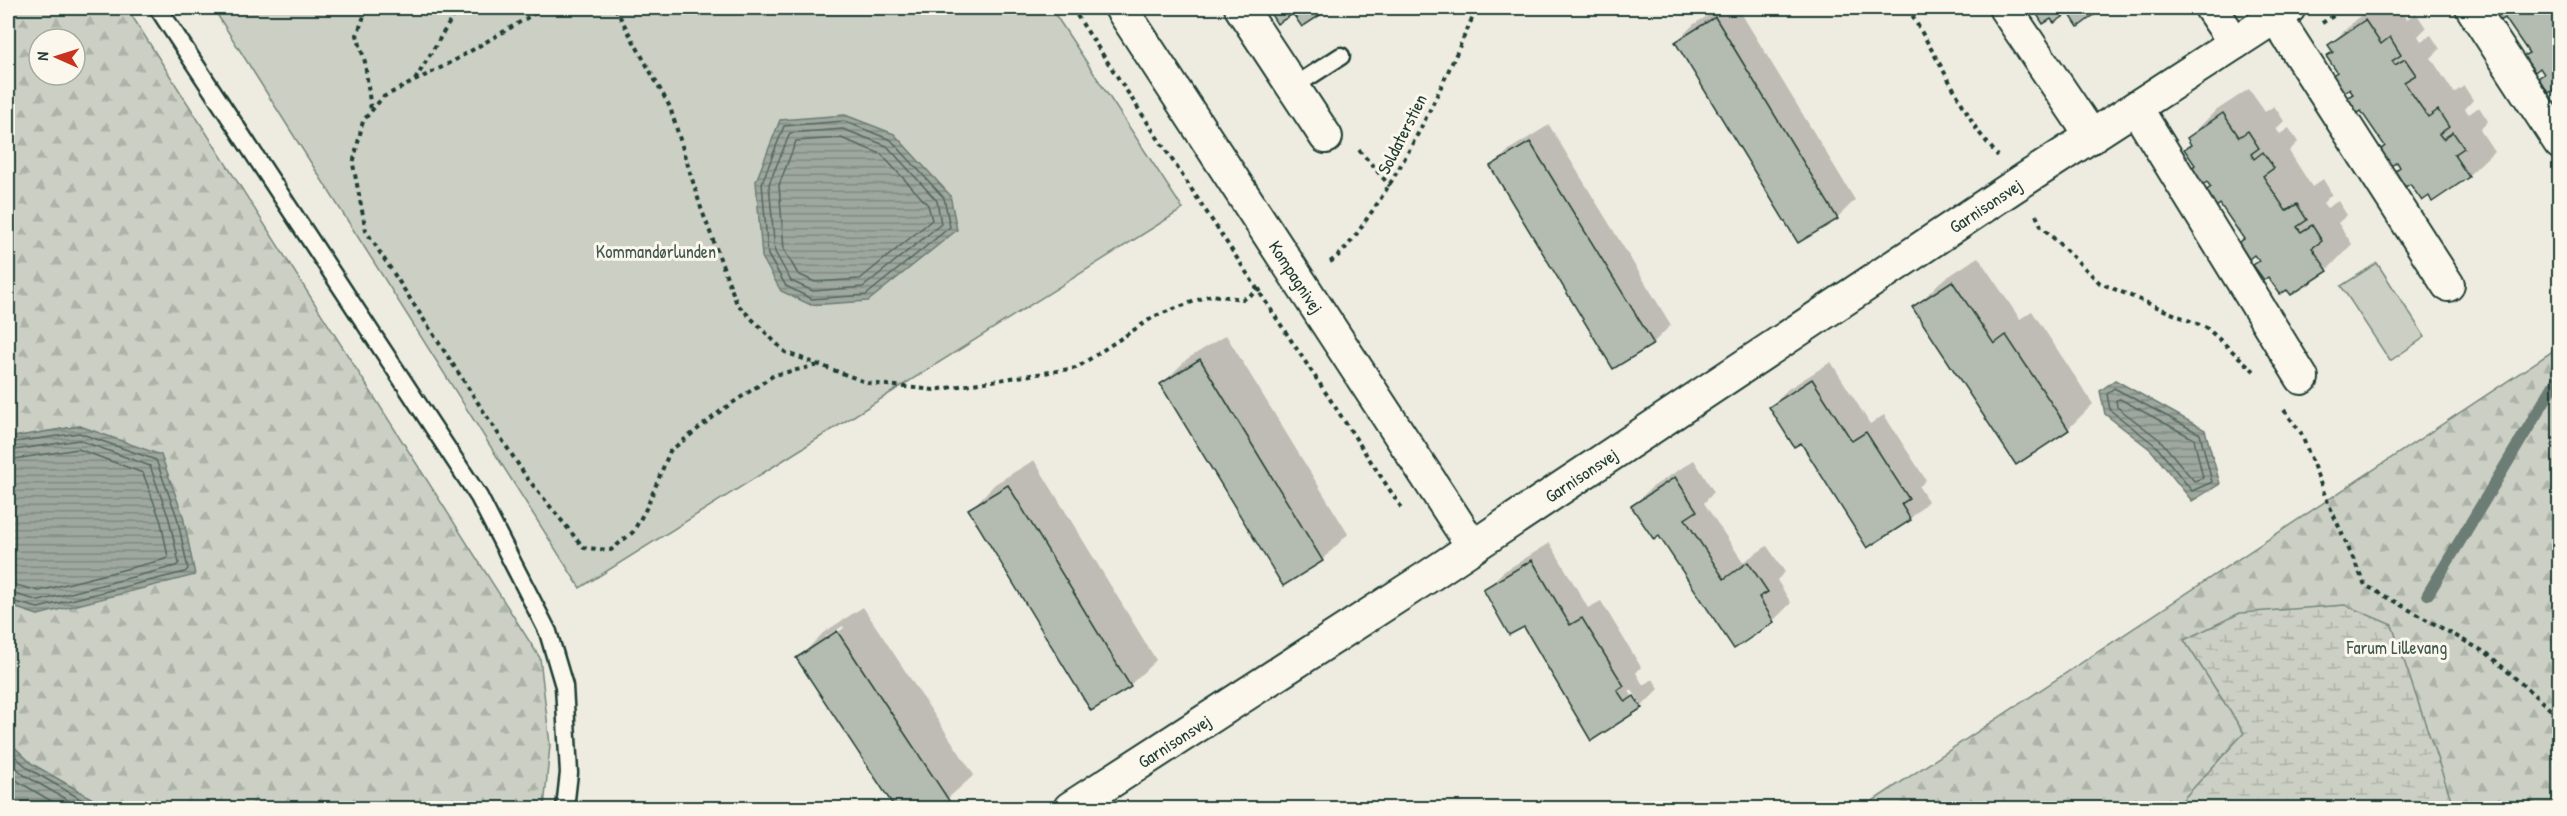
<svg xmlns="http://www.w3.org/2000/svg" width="2567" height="816" font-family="'Patrick Hand',sans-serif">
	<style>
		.forest { fill: url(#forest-firs); stroke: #75867c; stroke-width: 1.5; fill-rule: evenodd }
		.wetland { fill: url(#wetland-marsh); stroke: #75867c; stroke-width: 1.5 }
		.park { fill: #cbcfc4; stroke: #75867c; stroke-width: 1.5 }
		.water { fill: url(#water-rules); stroke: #6c7d74; stroke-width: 1.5 }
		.shadow { fill: #0003; fill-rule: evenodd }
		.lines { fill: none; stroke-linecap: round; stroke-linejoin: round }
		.shore { stroke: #52685f; stroke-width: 1.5 }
		.stream { stroke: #6c7d74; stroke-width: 12 }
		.building { fill: #b4bbb0; stroke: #1f3d34; stroke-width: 1.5 }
		.service-casing { stroke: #1f3d34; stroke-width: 21 }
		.minor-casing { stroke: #1f3d34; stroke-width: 36 }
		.path { stroke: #1f3d34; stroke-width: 4; stroke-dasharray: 4.5 4.5; stroke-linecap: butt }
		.service { stroke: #fbf7ec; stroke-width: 16 }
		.minor { stroke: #fbf7ec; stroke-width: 32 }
		.labels { text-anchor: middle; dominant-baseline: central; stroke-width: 6; stroke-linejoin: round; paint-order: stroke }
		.street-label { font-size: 18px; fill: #1f3d34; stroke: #fbf7ec }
		.park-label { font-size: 18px; fill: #415a51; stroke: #fbf7ec }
	</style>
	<defs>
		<pattern id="forest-firs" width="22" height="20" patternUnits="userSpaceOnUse" patternTransform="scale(1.5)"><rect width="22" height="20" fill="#cbcfc4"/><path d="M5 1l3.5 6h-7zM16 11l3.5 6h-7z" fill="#aeb3a9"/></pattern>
		<pattern id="wetland-marsh" width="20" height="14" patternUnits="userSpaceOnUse" patternTransform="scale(1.5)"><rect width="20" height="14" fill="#cbcfc4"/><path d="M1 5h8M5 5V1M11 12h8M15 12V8" fill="none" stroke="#aeb3a9"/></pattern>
		<pattern id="water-rules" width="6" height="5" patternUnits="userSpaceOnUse" patternTransform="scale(1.5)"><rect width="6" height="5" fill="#9fa89f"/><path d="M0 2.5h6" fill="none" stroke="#818a82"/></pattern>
	</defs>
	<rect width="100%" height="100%" fill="#eeece1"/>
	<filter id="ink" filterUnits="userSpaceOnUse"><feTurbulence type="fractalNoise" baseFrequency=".0167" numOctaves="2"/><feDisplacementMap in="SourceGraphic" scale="12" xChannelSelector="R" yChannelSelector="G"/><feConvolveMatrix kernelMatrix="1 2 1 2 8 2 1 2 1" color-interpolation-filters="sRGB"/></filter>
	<g filter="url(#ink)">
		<g class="forest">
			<path d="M8,8H127L540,658L550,745L544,808H108L32,764L8,741V605L38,615L80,426L8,438ZM39,39H75V75H39Z"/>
			<polygon points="2559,347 2559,808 1862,808"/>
		</g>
		<polygon class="wetland" points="2345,605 2392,625 2454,808 2175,808 2244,733 2184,640 2240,613"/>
		<g class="park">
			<polygon points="213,8 1051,8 1183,209 580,588"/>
			<polygon points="2377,263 2425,337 2390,361 2341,286"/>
		</g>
		<g class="water">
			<polygon points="845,115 894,134 950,195 957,230 868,301 811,305 781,291 762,257 756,181 780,120"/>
			<polygon points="2115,380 2205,430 2220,484 2192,501 2151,450 2105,414 2100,391"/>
			<polygon points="80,426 161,455 183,516 195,575 38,615 8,605 8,438"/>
			<polygon points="8,741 32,764 108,808 8,808"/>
		</g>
		<g class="shadow">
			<polygon points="1269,8 1329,8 1302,25 1293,12 1278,22"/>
			<polygon points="1721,8 1738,8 1855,200 1837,218 1676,42 1694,24"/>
			<polygon points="2035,8 2100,8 2078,25 2069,11 2044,21"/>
			<polygon points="2373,8 2399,8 2407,19 2416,13 2426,28 2418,36 2421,41 2431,35 2440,49 2431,58 2454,93 2464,86 2473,100 2465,109 2469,114 2479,107 2488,121 2480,130 2494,151 2468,176 2401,167 2362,109 2348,99 2354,93 2328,56 2334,50 2330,45 2356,19"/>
			<polygon points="2493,8 2560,8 2560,96 2540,66 2525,56 2530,52 2505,16 2500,19"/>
			<polygon points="2249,89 2265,112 2274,106 2284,121 2276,129 2280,134 2289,128 2298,142 2289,151 2312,187 2323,179 2332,194 2323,203 2327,208 2338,201 2347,215 2338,223 2352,244 2327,270 2260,260 2220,202 2206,192 2212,186 2186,150 2192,143 2189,138 2214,112"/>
			<polygon points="1549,125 1671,325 1653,343 1492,167 1510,149"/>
			<polygon points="1978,257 2020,319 2032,311 2093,404 2068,429 1914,308 1940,282"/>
			<polygon points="1226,335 1348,534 1322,560 1162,384 1187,359"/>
			<polygon points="1831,362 1870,424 1884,415 1926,480 1919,487 1928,501 1910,519 1802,441 1770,407 1788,389"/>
			<polygon points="1034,460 1156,660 1130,685 1091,709 970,510 995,484"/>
			<polygon points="1694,460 1714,492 1704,503 1743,562 1767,546 1785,572 1777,580 1791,603 1773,621 1734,647 1660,534 1633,506 1651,488"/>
			<path d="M1550,543L1588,608L1601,601L1641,667L1636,673L1643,685L1653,679L1659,689L1641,707L1592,739L1524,625L1485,590L1503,572ZM1631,689L1642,705H1638L1629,691Z"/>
			<path d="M863,607L974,775L937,808H896L798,659L823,633ZM843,626L844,628L825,641V637Z"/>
		</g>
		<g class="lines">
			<g class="shore">
				<polygon points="844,121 891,140 944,198 950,227 866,295 812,299 786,286 768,255 762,183 784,126"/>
				<polygon points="843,129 887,146 937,201 941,224 863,287 813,291 791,281 775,252 769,184 790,133"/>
				<polygon points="841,138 881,154 928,205 932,220 860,279 815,282 798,274 784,250 779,185 796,141"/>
				<polygon points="2114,388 2200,434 2212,482 2192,491 2156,446 2110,410 2107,394"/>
				<polygon points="2120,399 2194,439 2203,478 2194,481 2160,440 2117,407 2116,400"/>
				<polyline points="8,443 79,433 156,460 177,517 188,569 185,572 38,608 8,600"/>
				<polyline points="8,451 79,440 150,466 169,519 179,563 176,566 39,601 8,592"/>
				<polyline points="8,460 78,449 143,473 161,522 168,557 166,559 39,591 8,583"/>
				<polyline points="8,750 29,769 96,808"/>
				<polyline points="8,760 24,775 81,808"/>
				<polyline points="8,772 19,782 63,808"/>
			</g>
			<polyline class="stream" points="2428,594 2560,375"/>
		</g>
		<g class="building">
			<polygon points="1267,8 1331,8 1302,27 1293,14 1277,24"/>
			<polygon points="2033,8 2090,8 2094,15 2078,27 2069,13 2054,23 2051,19 2043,24"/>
			<polygon points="2491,8 2560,8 2560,99 2553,90 2549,93 2538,78 2544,74 2540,68 2535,72 2523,56 2529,53 2505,18 2500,21"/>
			<polygon points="1715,17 1838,219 1798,243 1675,42"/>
			<polygon points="2365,20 2381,44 2390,37 2401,55 2392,61 2395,65 2405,59 2416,75 2404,82 2428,117 2438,110 2449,127 2439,134 2443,139 2453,132 2464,148 2454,155 2469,177 2432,202 2429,196 2422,201 2410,184 2405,187 2395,171 2400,167 2397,162 2391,166 2380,150 2385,146 2361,111 2357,114 2346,98 2353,94 2349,89 2343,93 2331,76 2337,72 2326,56 2333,52 2328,45"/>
			<polygon points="2223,113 2239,137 2248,131 2259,148 2251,154 2254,159 2263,152 2274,168 2263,176 2286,211 2297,204 2307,220 2297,227 2301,232 2312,225 2322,241 2312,248 2328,271 2291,295 2287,290 2280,294 2268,277 2264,280 2253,265 2259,261 2254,255 2249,259 2238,243 2244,239 2220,204 2215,208 2204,192 2211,187 2207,182 2201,186 2189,170 2195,165 2184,149 2191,145 2187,138"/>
			<polygon points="1530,142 1654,344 1613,369 1490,166"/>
			<polygon points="1952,281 1994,344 2006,335 2069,430 2016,465 1912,307"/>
			<polygon points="1200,359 1323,561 1283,586 1160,384"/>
			<polygon points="1812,379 1852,441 1866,432 1909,499 1901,504 1911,520 1867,548 1801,443 1794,447 1769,407"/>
			<polygon points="1675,477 1697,511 1685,519 1724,579 1748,562 1768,592 1759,597 1774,622 1734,649 1659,536 1654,540 1631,506"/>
			<polygon points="1008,485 1131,687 1091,711 968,509"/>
			<polygon points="1532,560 1570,625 1582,618 1624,686 1617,690 1625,702 1634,696 1642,708 1591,741 1524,627 1509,635 1483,589"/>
			<polygon points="837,631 950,802 940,808 895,808 796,658"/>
		</g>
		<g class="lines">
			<defs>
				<g id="service">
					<polyline points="158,8 479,497 548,632 564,686 569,773 565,808"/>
					<polyline points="1293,87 1341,56"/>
				</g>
				<g id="minor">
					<path id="s1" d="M1121,8L1473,547"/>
					<polyline points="1241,8 1326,137"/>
					<polyline points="2005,8 2092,137"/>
					<polyline points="2211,8 2235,43"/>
					<polyline points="2472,8 2560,143"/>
					<polyline points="2275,16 2448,285"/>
					<polyline points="2136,108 2302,378"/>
					<path id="s2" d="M1070,808L1429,576L2013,187L2289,8"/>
				</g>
			</defs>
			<use href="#service" class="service-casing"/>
			<use href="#minor" class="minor-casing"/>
			<g class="path">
				<polyline points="367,8 357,35 365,62 371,111"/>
				<polyline points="544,8 450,63 383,97 363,121 353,164 366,231 527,478 584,548 611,550 633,532 647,507 670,451 722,410 774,375 819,365"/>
				<polyline points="615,8 670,107 701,208 737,304 785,352 868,383 934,390 1076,368 1155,316 1211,295 1243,299 1264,288"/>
				<polyline points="1072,8 1403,510"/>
				<polyline points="1908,8 1977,130 1998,156"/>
				<polyline points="2322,23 2346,8"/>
				<polyline points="415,80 458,8"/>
				<polyline points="1359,150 1390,186"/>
				<polyline points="2036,215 2041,226 2100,283 2207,328 2254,371"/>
				<path d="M1330,262C1344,253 1357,234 1366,220C1413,154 1444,80 1477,8"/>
				<polyline points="2284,410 2301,433 2326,498 2365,585 2488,654 2560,718"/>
			</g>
			<use href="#service" class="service"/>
			<use href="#minor" class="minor"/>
		</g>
	</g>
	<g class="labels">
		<g class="street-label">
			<text transform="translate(1402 134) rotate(-63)">Soldaterstien</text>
			<text stroke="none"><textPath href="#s2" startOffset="1096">Garnisonsvej</textPath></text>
			<text stroke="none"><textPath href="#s1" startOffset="321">Kompagnivej</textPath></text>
			<text stroke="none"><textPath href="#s2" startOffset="610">Garnisonsvej</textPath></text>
			<text stroke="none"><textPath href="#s2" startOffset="124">Garnisonsvej</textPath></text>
		</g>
		<g class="park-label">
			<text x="656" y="251">Kommandørlunden</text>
			<text x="2397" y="647">Farum Lillevang</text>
		</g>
	</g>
	<rect width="2567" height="816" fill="none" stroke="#fbf7ec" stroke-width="30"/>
	<rect x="15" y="15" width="2537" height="786" fill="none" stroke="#1f3d34" stroke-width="2" filter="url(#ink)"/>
	<g transform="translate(57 57) rotate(273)"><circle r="28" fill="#fbf7ec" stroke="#a3ada2" stroke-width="1.5"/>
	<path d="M0-4.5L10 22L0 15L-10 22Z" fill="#c8321e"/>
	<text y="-9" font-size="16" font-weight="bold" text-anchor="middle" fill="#1f3d34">N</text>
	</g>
</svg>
